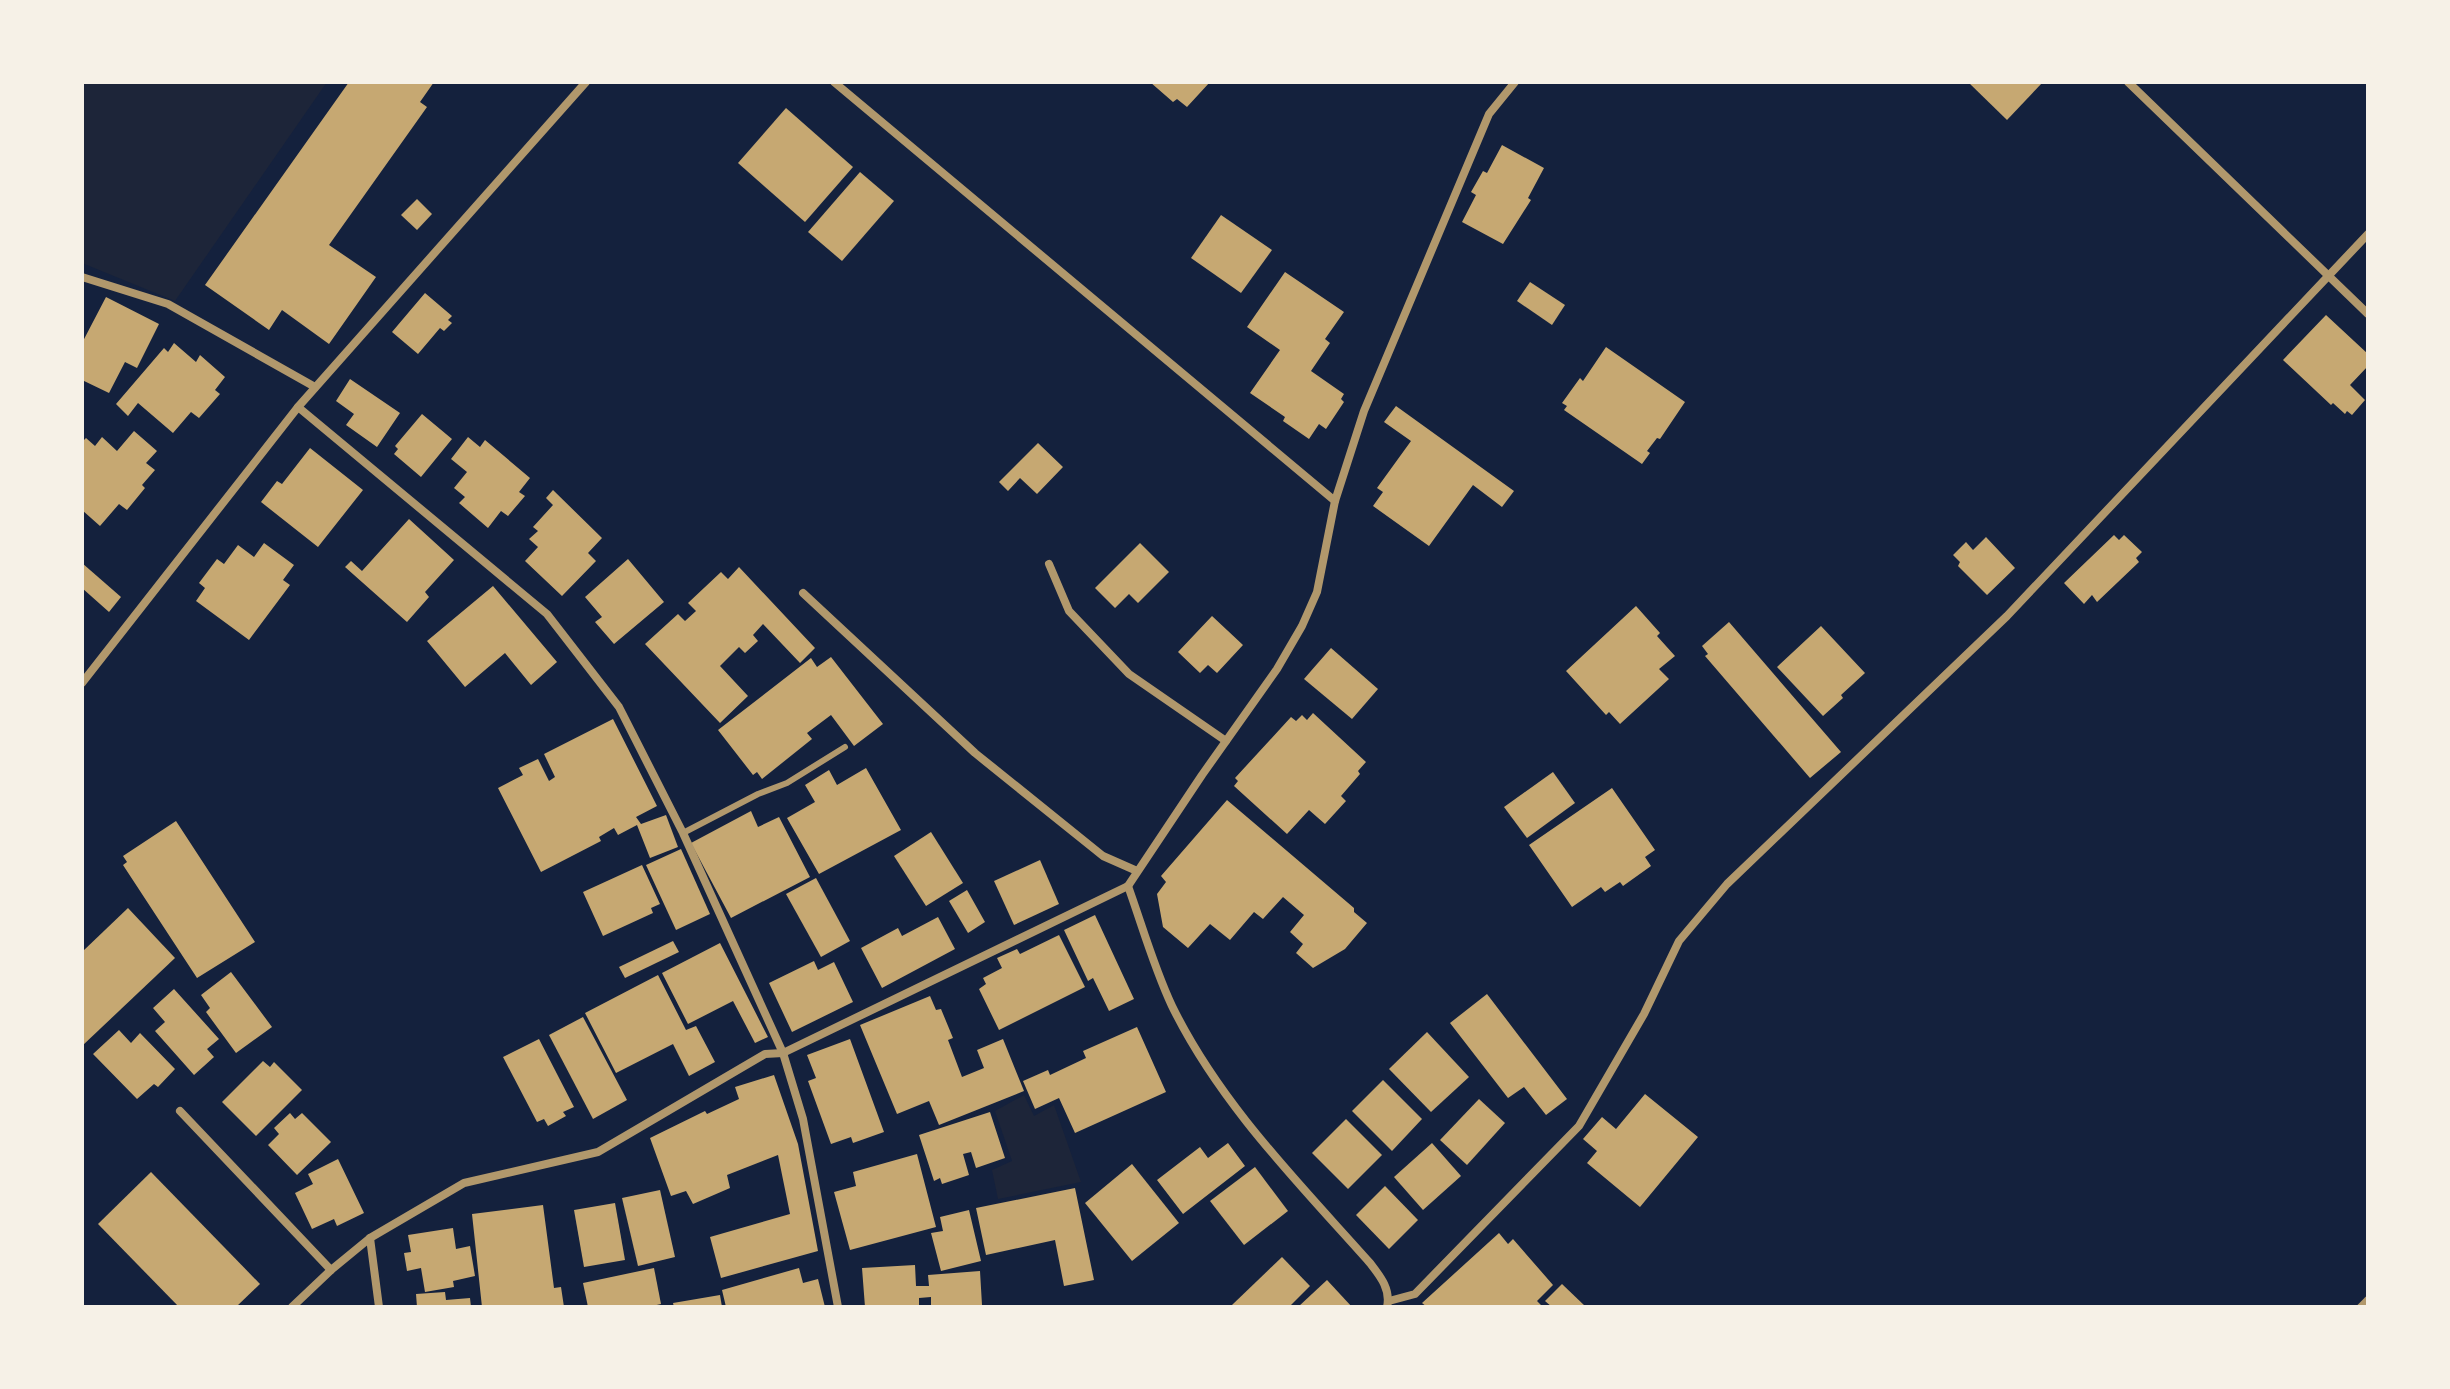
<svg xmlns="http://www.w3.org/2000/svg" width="2450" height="1389" font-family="'IBM Plex Sans',sans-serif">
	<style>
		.green { fill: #1d2539 }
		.building { fill: #c6a872 }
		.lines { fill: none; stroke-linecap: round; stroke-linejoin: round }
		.service { stroke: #b1986c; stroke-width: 6 }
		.minor { stroke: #b1986c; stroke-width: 8 }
	</style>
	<rect width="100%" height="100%" fill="#14213d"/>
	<g class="green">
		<polygon points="82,82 327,82 175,301 82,263"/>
		<polygon points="1024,1095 1034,1116 1054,1105 1081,1182 998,1199 992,1170 1012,1161 995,1111"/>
	</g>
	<g class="building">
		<polygon points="349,82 434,82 420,102 427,107 329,245 376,277 329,344 282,310 269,330 205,285"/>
		<polygon points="1150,82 1210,82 1187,107 1177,99 1173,102"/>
		<polygon points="1968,82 2043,82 2007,120"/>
		<polygon points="786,108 853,167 805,222 738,163"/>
		<polygon points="1502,145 1544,168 1528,198 1531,200 1503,244 1462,222 1476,195 1471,192 1483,171 1487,173"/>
		<polygon points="860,172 894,201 842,261 808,232"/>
		<polygon points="417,199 432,214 417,230 401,215"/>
		<polygon points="1221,215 1272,250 1241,293 1191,258"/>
		<polygon points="1285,272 1344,312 1325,339 1330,343 1311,371 1344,394 1341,399 1344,402 1326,429 1319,424 1309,439 1283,421 1285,417 1250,393 1280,350 1247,327"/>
		<polygon points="1530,282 1565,305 1552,325 1517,301"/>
		<polygon points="425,293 452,316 448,320 452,323 444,331 440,328 418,354 392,332"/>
		<polygon points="106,297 159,324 137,368 125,362 109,393 82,380 82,343"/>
		<polygon points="2326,315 2368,354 2368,366 2350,385 2365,400 2352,415 2347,411 2345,414 2333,403 2331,405 2283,360"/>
		<polygon points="174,343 196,362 200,355 225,377 215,390 220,394 199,418 191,412 173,433 138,403 128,416 116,404 164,348 168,352"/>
		<polygon points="1606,347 1685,402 1660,439 1657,438 1647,451 1650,453 1642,464 1564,410 1567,406 1562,403 1580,378 1583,381"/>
		<polygon points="350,379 400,413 377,447 346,425 354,414 336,401"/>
		<polygon points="1396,406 1514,491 1502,507 1473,485 1429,546 1373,506 1383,492 1377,488 1411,441 1384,422"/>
		<polygon points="422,414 452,439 421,477 394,454 398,449 395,446"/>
		<polygon points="134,431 157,451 146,463 155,470 142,485 145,488 127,510 119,504 100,526 82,510 82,442 86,438 95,446 102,437 117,451"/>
		<polygon points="468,437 480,447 485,440 530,478 519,492 525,496 508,516 501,511 488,528 459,503 465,497 454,488 467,472 451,459"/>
		<polygon points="1038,443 1063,467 1037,494 1020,478 1008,491 999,482"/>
		<polygon points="310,448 363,490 318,547 261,502 277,481 282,484"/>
		<polygon points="553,490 602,538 588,553 596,561 562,596 525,561 538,547 529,539 538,531 533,527 553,505 546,498"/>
		<polygon points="409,519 454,560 425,592 429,597 407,622 345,567 351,561 362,571"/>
		<polygon points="2114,535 2119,540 2124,535 2142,552 2136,558 2139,562 2097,602 2092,595 2084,604 2064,583"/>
		<polygon points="1986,537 2015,568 1987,595 1958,566 1960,562 1953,555 1966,542 1973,550"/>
		<polygon points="264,543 294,565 283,580 290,585 249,640 196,601 205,588 199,583 217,559 224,564 238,545 254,557"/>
		<polygon points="1140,543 1169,572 1138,603 1129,594 1115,608 1095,588"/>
		<polygon points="628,559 664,602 614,644 595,622 602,617 585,597"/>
		<polygon points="82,563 121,597 109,612 82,588"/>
		<polygon points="739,567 815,648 800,663 763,624 753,635 758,641 745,653 739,647 720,666 748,696 720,723 645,644 678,614 685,621 696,611 688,603 721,572 728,579"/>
		<polygon points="493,586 557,662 531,685 505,653 465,687 427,641"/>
		<polygon points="1636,606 1660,633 1657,636 1675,656 1659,669 1669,679 1620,724 1609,712 1606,715 1566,671"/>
		<polygon points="1212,616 1243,645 1217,673 1208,665 1200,673 1178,652"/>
		<polygon points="1729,622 1841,752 1810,778 1705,656 1708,654 1702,646"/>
		<polygon points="1821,626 1865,673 1841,695 1843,698 1823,716 1777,667"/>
		<polygon points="1331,648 1378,689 1352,719 1304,679"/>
		<polygon points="831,657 883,724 854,746 831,715 807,733 812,739 762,779 757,772 753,775 718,730 811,658 817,667"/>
		<polygon points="1313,713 1366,762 1358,771 1360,774 1341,796 1346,801 1325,824 1309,810 1287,834 1234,786 1238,781 1235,778 1291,717 1296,721 1302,715 1307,720"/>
		<polygon points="613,719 657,806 636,817 641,824 666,815 678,847 650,858 637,825 618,835 614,828 599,837 601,841 541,872 498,788 523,775 519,768 538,759 549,781 555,777 544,754"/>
		<polygon points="866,768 901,830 819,874 787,818 815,802 805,785 829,770 837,785"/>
		<polygon points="1553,772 1575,803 1527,838 1504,807"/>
		<polygon points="1612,788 1655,850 1645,857 1651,866 1623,886 1620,882 1605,892 1601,887 1572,907 1529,845"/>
		<polygon points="1227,800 1354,908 1354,912 1367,923 1345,949 1313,968 1296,953 1303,944 1290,932 1304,915 1283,897 1263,919 1254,912 1230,940 1210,924 1188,948 1163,927 1157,894 1166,882 1161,876"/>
		<polygon points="751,811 758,827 779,817 810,877 731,918 691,843"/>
		<polygon points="176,821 255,942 197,978 123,865 127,862 123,856"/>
		<polygon points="931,832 963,883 926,906 894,856"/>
		<polygon points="681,849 710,914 676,930 646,865"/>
		<polygon points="1040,860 1059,904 1014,925 994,881"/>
		<polygon points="642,865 660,904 651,908 653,913 603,936 583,892"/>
		<polygon points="816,878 850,941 821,957 786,894"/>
		<polygon points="967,890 985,922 968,933 949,901"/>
		<polygon points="128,908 175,958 82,1046 82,952"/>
		<polygon points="1095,915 1134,999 1109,1011 1093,978 1088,981 1064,930"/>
		<polygon points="938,917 955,949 882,988 861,948 898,928 902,936"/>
		<polygon points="1059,935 1085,987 999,1030 979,989 986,984 983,978 1002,968 997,958 1017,949 1020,954"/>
		<polygon points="673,941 679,952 625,978 619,967"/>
		<polygon points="720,943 768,1037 755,1043 733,1001 688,1024 662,973"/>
		<polygon points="814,961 818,970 834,962 853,1002 792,1032 769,983"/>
		<polygon points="231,972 272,1027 236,1053 206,1012 210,1008 201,995"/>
		<polygon points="658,975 686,1030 696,1026 715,1062 689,1076 673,1044 616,1073 585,1013"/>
		<polygon points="174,989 219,1039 207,1049 214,1057 194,1075 155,1031 165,1022 153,1008"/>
		<polygon points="1487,994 1567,1099 1546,1115 1524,1087 1508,1098 1450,1023"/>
		<polygon points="930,996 936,1010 941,1009 953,1038 948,1040 962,1077 984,1068 977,1050 1003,1039 1024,1091 939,1125 929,1101 897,1114 860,1025"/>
		<polygon points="583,1017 627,1100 593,1119 549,1035"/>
		<polygon points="1137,1027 1166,1092 1075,1133 1059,1098 1035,1109 1023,1081 1048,1070 1050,1075 1086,1058 1083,1051"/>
		<polygon points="119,1030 131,1043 140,1033 175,1069 158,1087 154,1084 137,1099 93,1054"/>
		<polygon points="1427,1032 1469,1077 1431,1112 1389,1069"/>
		<polygon points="539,1039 574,1107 563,1112 566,1116 548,1126 544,1119 537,1122 503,1057"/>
		<polygon points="850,1039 884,1132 853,1143 851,1137 831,1144 808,1081 816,1078 807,1055"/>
		<polygon points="263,1061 270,1067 274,1062 302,1090 256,1136 222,1102"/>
		<polygon points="774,1075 798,1144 818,1251 721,1278 710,1237 790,1214 778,1155 727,1175 730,1188 693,1204 686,1191 671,1196 650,1138 705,1111 707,1114 739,1099 735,1087"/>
		<polygon points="1383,1080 1422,1119 1392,1151 1352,1111"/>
		<polygon points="1645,1094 1698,1137 1640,1207 1587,1163 1597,1151 1583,1139 1602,1117 1616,1129"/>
		<polygon points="1479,1099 1505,1123 1467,1165 1440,1140"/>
		<polygon points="990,1112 1005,1158 976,1168 971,1152 963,1154 969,1175 942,1184 940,1178 934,1181 919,1135"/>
		<polygon points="290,1113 295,1119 302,1113 331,1142 297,1175 268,1145 279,1134 274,1128"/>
		<polygon points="1346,1119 1382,1155 1348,1189 1312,1153"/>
		<polygon points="1228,1143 1245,1166 1183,1214 1157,1180 1200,1147 1208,1158"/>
		<polygon points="1432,1143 1461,1176 1423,1210 1394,1177"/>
		<polygon points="917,1154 936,1227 850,1250 834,1192 856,1186 853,1172"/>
		<polygon points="338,1159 364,1213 337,1226 334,1219 312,1229 295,1193 313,1184 308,1174"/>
		<polygon points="1132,1164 1179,1223 1132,1261 1085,1203"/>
		<polygon points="1255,1167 1288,1211 1244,1245 1210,1201"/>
		<polygon points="151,1172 260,1284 236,1307 179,1307 98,1224"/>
		<polygon points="1385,1186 1418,1220 1389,1249 1356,1215"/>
		<polygon points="1075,1188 1094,1280 1064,1286 1055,1240 986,1255 976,1208"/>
		<polygon points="660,1190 675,1257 638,1266 622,1198"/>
		<polygon points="615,1203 625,1260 584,1267 574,1210"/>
		<polygon points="543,1205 554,1288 561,1287 564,1307 482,1307 472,1214"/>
		<polygon points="969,1210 981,1261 941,1271 931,1233 943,1231 940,1217"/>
		<polygon points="453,1228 456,1249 470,1246 475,1276 453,1281 454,1287 425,1292 421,1268 407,1271 404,1253 411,1252 408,1235"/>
		<polygon points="1499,1233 1508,1244 1513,1239 1553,1285 1537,1301 1543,1307 1427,1307 1422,1303"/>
		<polygon points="1282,1257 1310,1286 1289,1307 1233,1307 1232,1305"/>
		<polygon points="915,1265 916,1286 929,1286 928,1275 980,1271 982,1305 931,1307 931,1297 919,1298 919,1307 865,1307 862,1268"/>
		<polygon points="654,1268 661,1304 648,1307 588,1307 583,1283"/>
		<polygon points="799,1268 803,1283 818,1279 825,1307 726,1307 722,1290"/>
		<polygon points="1327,1280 1352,1307 1298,1307"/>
		<polygon points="1562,1284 1586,1307 1552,1307 1545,1301"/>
		<polygon points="445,1292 446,1300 470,1298 471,1307 417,1307 416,1294"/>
		<polygon points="720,1295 722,1307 674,1307 673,1303"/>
	</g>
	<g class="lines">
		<polyline class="service" points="683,833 758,794 787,783 845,747"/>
		<g class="minor">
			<polyline points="834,82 1335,501"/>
			<polyline points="2128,82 2368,314"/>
			<polyline points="82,277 168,304 315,387"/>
			<polyline points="298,407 547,614 619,707 683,833 783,1053 803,1119 838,1307"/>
			<polyline points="1049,564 1069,611 1129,674 1226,741"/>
			<polyline points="803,593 975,753 1103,856 1137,871"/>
			<polyline points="82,683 298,407 586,82"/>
			<path d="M1128,886C1142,925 1154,968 1172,1006C1220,1104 1298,1182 1370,1263C1380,1276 1391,1289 1387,1307"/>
			<polyline points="180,1111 331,1270"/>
			<polyline points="370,1238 379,1307"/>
			<polyline points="1389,1301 1415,1294 1579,1126 1644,1014 1679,941 1727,884 2007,616 2368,234"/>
			<polyline points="292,1307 331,1270 370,1238 464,1183 598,1152 765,1054 783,1053 1128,886 1202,775 1277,669 1302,626 1317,592 1335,501 1364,411 1489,114 1515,82"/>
			<polyline points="2361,1307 2368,1300"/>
		</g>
	</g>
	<rect width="2450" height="1389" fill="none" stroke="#f6f1e7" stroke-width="168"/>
</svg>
